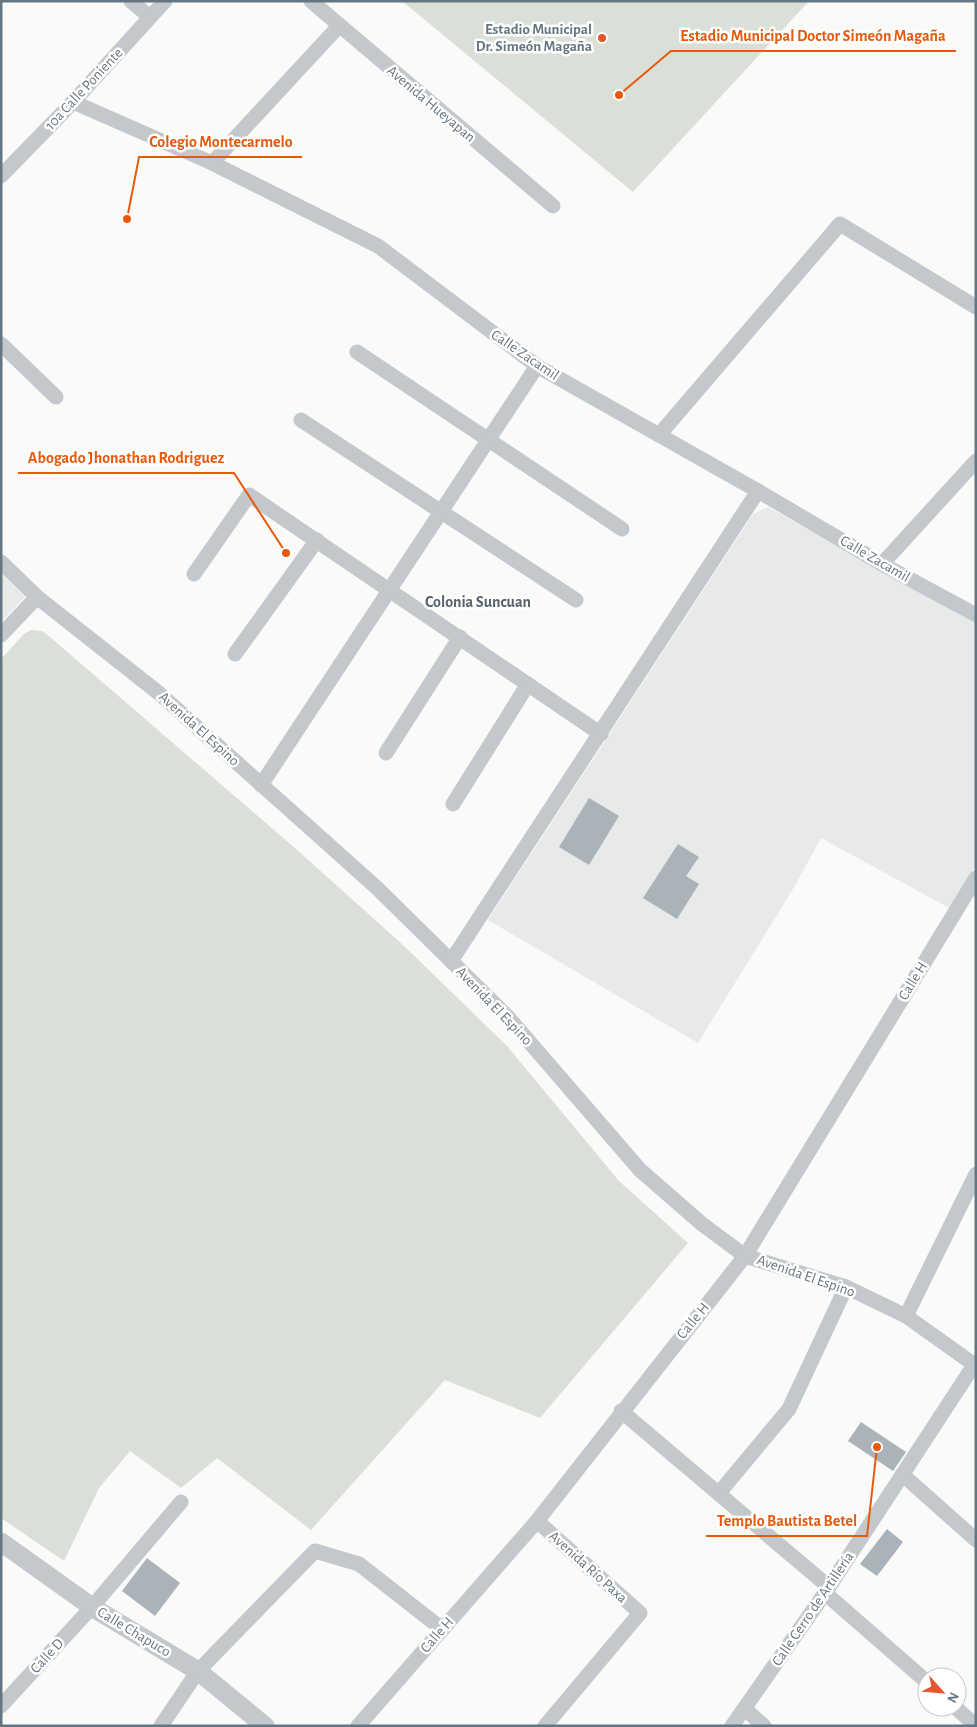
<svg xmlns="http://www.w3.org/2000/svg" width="977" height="1727" font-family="'Alegreya Sans',sans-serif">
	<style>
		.built { fill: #e8e9e9 }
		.green { fill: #dadfd7 }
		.building { fill: #aab3b9 }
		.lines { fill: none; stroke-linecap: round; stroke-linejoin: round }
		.minor { stroke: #c3c8cc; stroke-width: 15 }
		.tertiary { stroke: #c3c8cc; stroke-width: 19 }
		.poi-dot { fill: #e4572e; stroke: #fff; stroke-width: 2 }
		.labels { text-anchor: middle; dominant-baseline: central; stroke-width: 5; stroke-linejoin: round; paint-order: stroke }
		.poi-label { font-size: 15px; font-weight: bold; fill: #657683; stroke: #fff; text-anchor: end }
		.street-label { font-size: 15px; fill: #657683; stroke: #fff }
		.neighbourhood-label { font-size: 16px; font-weight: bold; fill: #57646e; stroke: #fff }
		.leader { fill: none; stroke: #e8590c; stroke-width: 2 }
		.callout-dot { fill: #e8590c; stroke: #fff; stroke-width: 2 }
		.callout-label { font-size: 16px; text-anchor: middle; font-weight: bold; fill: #e8590c; stroke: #fff; stroke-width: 5; stroke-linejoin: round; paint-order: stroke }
	</style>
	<rect width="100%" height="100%" fill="#fafaf8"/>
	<g class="built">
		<polygon points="768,507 976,624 976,866 949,908 821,838 793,889 698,1043 488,920 753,514"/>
		<polygon points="1,573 25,597 1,622"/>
	</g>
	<g class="green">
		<polygon points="402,1 809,1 633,192"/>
		<polygon points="31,630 42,631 50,637 296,849 403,945 507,1046 619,1181 688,1243 540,1418 445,1380 311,1530 217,1458 181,1488 130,1451 99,1488 64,1561 1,1518 1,659 24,634"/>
	</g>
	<g class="building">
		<polygon points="589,798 619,816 589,865 559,847"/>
		<polygon points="678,844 699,857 686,876 699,884 677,919 643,898"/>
		<polygon points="861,1422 906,1452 893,1471 848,1441"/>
		<polygon points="887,1529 903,1542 877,1576 860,1564"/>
		<polygon points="147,1558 180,1583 155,1616 122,1591"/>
	</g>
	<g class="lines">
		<g class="minor">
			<polyline points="131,1 150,17"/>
			<polyline points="311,1 553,206"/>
			<polyline points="73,102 212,163 378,246 537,366 758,491 882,564 976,615"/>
			<polyline points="212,163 339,26"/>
			<polyline points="1,176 73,102 165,1"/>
			<polyline points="1,344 56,397"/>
			<polyline points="357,352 622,529"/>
			<polyline points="301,420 576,600"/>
			<polyline points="659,435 840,224 976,307"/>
			<polyline points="1,562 37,597 160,694 377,888 507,1016 640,1170 702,1224 745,1256 846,1287 906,1316 976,1366"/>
			<polyline points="882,564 976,461"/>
			<polyline points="194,574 249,495 601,734"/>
			<polyline points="1,635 37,597"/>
			<polyline points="235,654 317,540"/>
			<polyline points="386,753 460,637"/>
			<polyline points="261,785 537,366"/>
			<polyline points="453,804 528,684"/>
			<polyline points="451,961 758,491"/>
			<polyline points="906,1316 976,1174"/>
			<polyline points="621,1411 829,1587"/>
			<polyline points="903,1475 976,1540"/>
			<polyline points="719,1493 789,1409 846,1287"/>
			<polyline points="537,1521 640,1613 545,1726"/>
			<polyline points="825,1593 927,1682"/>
			<polyline points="1,1706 92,1607 181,1502"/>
			<polyline points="955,1707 976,1726"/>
			<polyline points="745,1709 764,1726"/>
			<polyline points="161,1726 198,1671 315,1551 359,1564 442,1629"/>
			<polyline points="358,1726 537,1521 745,1256 976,878"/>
			<polyline points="732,1726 825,1593 974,1365"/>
		</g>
		<polyline class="tertiary" points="1,1542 92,1607 198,1671 265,1726"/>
	</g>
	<circle class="poi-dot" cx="602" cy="38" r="5"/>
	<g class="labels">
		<g class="poi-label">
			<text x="592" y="29">Estadio Municipal<tspan x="592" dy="17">Dr. Simeón Magaña</tspan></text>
		</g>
		<g class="street-label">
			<text transform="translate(84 89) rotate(-47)">10a Calle Poniente</text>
			<text transform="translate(431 104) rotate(40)">Avenida Hueyapan</text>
			<text transform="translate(525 355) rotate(34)">Calle Zacamil</text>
			<text transform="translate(875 559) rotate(30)">Calle Zacamil</text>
			<text transform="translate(199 729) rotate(42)">Avenida El Espino</text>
			<text transform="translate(913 981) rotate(-59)">Calle H</text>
			<text transform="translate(494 1006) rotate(46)">Avenida El Espino</text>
			<text transform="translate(806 1276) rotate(19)">Avenida El Espino</text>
			<text transform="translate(693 1321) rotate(-51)">Calle H</text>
			<text transform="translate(588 1567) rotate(42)">Avenida Río Paxa</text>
			<text transform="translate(813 1609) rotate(-56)">Calle Cerro de Artillería</text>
			<text transform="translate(134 1632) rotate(31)">Calle Chapuco</text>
			<text transform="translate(437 1635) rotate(-49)">Calle H</text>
			<text transform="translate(47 1656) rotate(-48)">Calle D</text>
		</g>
		<g class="neighbourhood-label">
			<text x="478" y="602">Colonia Suncuan</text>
		</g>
	</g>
	<path class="leader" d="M619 95L671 51H956M127 219L139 157H302M286 553L234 473H18M877 1447L867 1536H706"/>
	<g class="callout-dot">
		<circle cx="619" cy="95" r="5"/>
		<circle cx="127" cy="219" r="5"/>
		<circle cx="286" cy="553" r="5"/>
		<circle cx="877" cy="1447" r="5"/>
	</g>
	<g class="callout-label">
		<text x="813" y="41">Estadio Municipal Doctor Simeón Magaña</text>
		<text x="221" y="147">Colegio Montecarmelo</text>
		<text x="126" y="463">Abogado Jhonathan Rodriguez</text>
		<text x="787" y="1526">Templo Bautista Betel</text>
	</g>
	<rect width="977" height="1727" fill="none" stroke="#657683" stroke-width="5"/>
	<g transform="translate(942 1692) rotate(117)"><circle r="24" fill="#ffffff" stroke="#c1c8cd"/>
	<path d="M0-4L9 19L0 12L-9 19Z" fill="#e4572e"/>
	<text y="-8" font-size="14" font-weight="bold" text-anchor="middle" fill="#657683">N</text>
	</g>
</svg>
